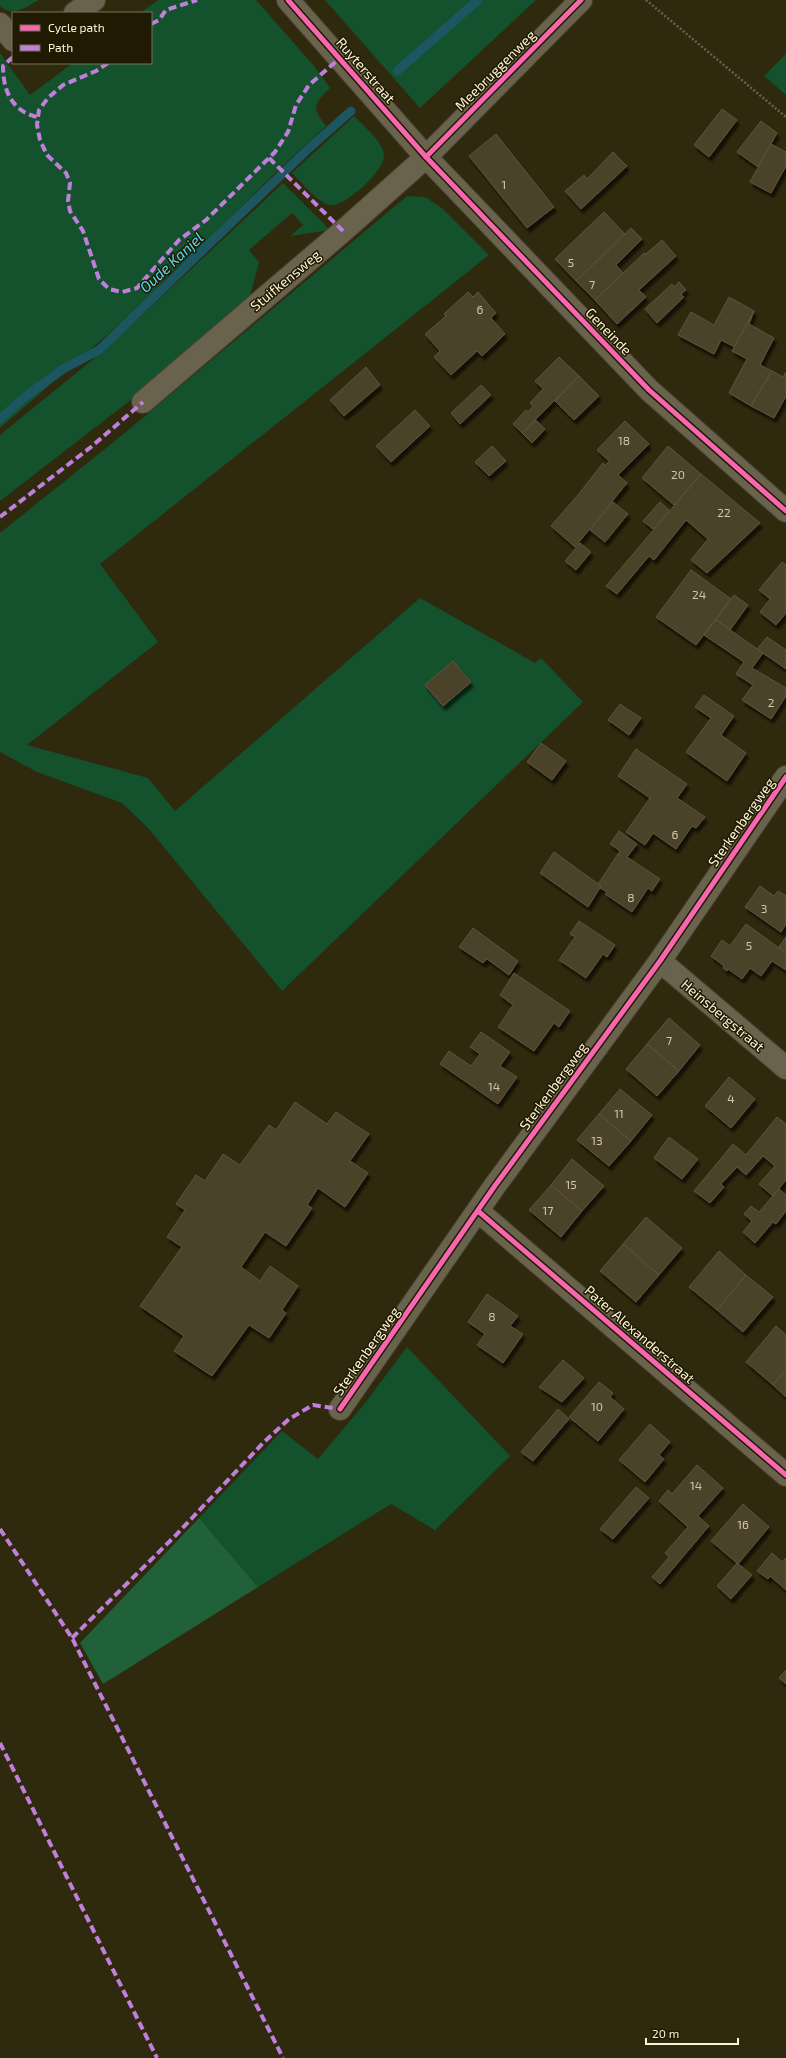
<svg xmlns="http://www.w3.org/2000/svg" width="786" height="2058" font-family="'Exo 2',sans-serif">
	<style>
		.green { fill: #13522d }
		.forest { fill: #206139 }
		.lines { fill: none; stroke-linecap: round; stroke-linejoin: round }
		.stream { stroke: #1b5661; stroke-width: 9 }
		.building { fill: #4b422a; stroke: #5e543e; filter: url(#shadow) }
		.minor-casing { stroke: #494431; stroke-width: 24 }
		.path { stroke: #67634f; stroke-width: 2.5; stroke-dasharray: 2 2; stroke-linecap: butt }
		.minor { stroke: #69634d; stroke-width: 22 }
		.quiet { stroke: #c07fdc; stroke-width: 4; stroke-dasharray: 8 4; stroke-linecap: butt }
		.cycleway-casing { stroke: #201a02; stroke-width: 8 }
		.cycleway { stroke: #f766af; stroke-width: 5 }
		.labels { text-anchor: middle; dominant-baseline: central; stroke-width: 3; stroke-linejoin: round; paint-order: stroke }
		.number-label { font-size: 12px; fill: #d0c8ac }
		.street-label { font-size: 14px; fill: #fdf5d7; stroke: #201a02 }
		.water-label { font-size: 15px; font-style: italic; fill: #59daf7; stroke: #201a02 }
	</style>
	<defs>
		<filter id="shadow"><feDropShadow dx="2.5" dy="4.5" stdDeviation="1" flood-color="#0009"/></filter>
	</defs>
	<rect width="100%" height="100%" fill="#2f290e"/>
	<g class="green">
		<path d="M0,0H39C26,7 12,18 0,6Z"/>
		<path d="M158,0H256L314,66L330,88C314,104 311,107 326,126L274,174L197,251L172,272L137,309L0,428V53L30,95L73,63H151V13H140Z"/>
		<polygon points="325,0 536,0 420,108"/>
		<polygon points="786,54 786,95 764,76"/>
		<path d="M354,116C363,126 383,141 384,155C385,171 345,207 330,205C318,203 301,182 292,173Z"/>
		<polygon points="283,183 330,230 290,236 303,225 292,213 249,250 259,262 249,300 145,389 0,501 0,435 108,347"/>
		<polygon points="407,196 425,197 442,208 489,255 100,564 158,642 27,745 148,778 175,811 420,598 535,663 541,658 583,702 282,991 149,829 122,803 37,772 0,752 0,533 121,436"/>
		<polygon points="407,1347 510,1456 435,1530 391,1504 258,1587 199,1518 282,1431 318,1459 365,1403"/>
	</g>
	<polygon class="forest" points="199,1518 258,1587 103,1684 80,1643"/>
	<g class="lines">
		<g class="stream">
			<polyline points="397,71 478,0"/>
			<polyline points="0,419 26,396 63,369 99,350 307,150 351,111"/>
		</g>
	</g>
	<g class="building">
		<polygon points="722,109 737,120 709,157 694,145"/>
		<polygon points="761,121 777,133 758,167 737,152"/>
		<polygon points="496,134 554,207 527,228 469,156"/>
		<polygon points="771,144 786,152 786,166 771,193 750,182"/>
		<polygon points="613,152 627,166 581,209 565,191 584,175 587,179"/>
		<polygon points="604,212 625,234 576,281 555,259"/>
		<polygon points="631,228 642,239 616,265 623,273 595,300 576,281"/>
		<polygon points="662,240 676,256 639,290 646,297 617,324 595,300 644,253 646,254"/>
		<polygon points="679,282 686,290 681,294 684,297 657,323 645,309 672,284 674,287"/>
		<polygon points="468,292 473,297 478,292 496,313 491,318 505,334 482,356 477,351 451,375 434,357 440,351 425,334 446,316 444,314"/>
		<polygon points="729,297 754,311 735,347 721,340 714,354 678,335 691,312 714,325"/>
		<polygon points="754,311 749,324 774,338 760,365 772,371 751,406 729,393 747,359 732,351"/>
		<polygon points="559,357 579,376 522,433 513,424 526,410 528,412 533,406 530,403 543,389 535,381"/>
		<polygon points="366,367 380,385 344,416 330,400"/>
		<polygon points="772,371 783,377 786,372 786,396 774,418 751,406"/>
		<polygon points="579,376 599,396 574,420 555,401"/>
		<polygon points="481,385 491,395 460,424 451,413"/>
		<polygon points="415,410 430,426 391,462 376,446"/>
		<polygon points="536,420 545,429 532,443 522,433"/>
		<polygon points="625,421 649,444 618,475 627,483 575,547 551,526 578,495 603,463 605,466 609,461 597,450"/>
		<polygon points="492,446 506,461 489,476 475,462"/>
		<polygon points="668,446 701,474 674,505 642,478"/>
		<polygon points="701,474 760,523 707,573 691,560 708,539 686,520 654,560 649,556 617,594 606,586"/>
		<polygon points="613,502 628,514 605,542 590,530"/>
		<polygon points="660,502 669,510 653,529 643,521"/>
		<polygon points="580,543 591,552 576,570 565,561"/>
		<polygon points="782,562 786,565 786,613 776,625 760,612 770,599 759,590"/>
		<polygon points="691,570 731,599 696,645 656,617"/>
		<polygon points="734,595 748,605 730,630 716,620"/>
		<polygon points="716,620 763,653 752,668 786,688 786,696 771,719 742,700 753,685 736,674 744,662 704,635"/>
		<polygon points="767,637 786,650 786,669 757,649"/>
		<polygon points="453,661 471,682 443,706 425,685"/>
		<polygon points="704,695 734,716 721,735 746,753 727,781 686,752 711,718 695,707"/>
		<polygon points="620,704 641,718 629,735 608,720"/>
		<polygon points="541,743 566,761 552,780 527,762"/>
		<polygon points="636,749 687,784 677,798 705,817 696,828 692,826 676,849 653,833 645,845 626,832 650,798 618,776"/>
		<polygon points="619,831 637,844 627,857 660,879 652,891 648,888 632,912 605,894 607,892 600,888 601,886 598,884 620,851 610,844"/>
		<polygon points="554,852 601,886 588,907 540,873"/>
		<polygon points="760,886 774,896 778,891 786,896 786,924 781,932 745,907"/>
		<polygon points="579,921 615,945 607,957 603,954 586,978 559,960 575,937 570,934"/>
		<polygon points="746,924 786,953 786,970 772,961 761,976 750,968 742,979 728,969 727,971 723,968 724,966 711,956 722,940 730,946"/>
		<polygon points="473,928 518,961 509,975 487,959 483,963 459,947"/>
		<polygon points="786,937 786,953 779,947"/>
		<polygon points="514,973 570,1011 559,1027 554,1023 534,1051 498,1027 513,1005 500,995"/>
		<polygon points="669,1018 700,1045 679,1071 647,1044"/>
		<polygon points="481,1032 510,1052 500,1066 517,1077 498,1104 440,1064 449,1051 471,1066 480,1054 470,1047"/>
		<polygon points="647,1044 679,1071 657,1096 626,1069"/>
		<polygon points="729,1077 755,1099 731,1128 705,1106"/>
		<polygon points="620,1089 652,1115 631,1141 599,1114"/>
		<polygon points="295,1102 327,1124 336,1112 369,1134 350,1161 368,1173 345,1207 318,1188 307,1205 312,1208 286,1246 265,1232 241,1267 260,1281 270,1266 298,1286 282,1310 286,1313 269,1338 249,1325 212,1376 174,1351 184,1336 140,1306 182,1247 167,1237 185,1210 176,1204 196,1175 205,1181 223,1154 240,1165 269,1125 276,1130"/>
		<polygon points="599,1114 631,1141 609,1166 577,1140"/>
		<polygon points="777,1117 786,1124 786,1180 773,1196 759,1184 775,1166 763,1156 746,1175 737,1167 721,1184 724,1187 710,1203 694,1191 733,1144 746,1155"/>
		<polygon points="669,1137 698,1159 682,1179 654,1158"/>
		<polygon points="572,1159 604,1186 582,1211 551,1185"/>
		<polygon points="551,1185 582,1211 561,1237 529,1210"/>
		<polygon points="779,1189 786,1195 786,1211 776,1224 773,1222 755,1243 743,1232 752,1221 744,1214 751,1206 759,1212"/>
		<polygon points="646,1217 682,1248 659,1275 623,1244"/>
		<polygon points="623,1244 659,1275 636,1302 600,1271"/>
		<polygon points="719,1251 746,1275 717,1310 689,1287"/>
		<polygon points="746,1275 773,1297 743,1332 717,1310"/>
		<polygon points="487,1294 518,1316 510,1326 523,1334 503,1363 477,1345 485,1334 468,1322"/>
		<polygon points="776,1326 786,1335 786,1370 773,1385 746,1362"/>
		<polygon points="563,1360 584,1378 562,1402 539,1387"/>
		<polygon points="786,1370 786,1397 773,1385"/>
		<polygon points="599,1382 613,1393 610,1397 624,1409 598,1441 569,1417"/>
		<polygon points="558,1409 569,1419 533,1461 521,1452"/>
		<polygon points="650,1424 670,1442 659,1455 664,1459 645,1482 619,1460"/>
		<polygon points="697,1465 723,1488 698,1516 709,1526 660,1584 652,1577 669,1557 665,1553 688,1527 659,1501 668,1490 672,1494"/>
		<polygon points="636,1487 649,1498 613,1539 600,1529"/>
		<polygon points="743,1504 769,1527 738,1564 711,1541"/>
		<polygon points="772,1553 782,1562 786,1558 786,1590 770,1576 768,1579 757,1571"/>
		<polygon points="737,1563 752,1575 731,1599 717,1586"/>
		<polygon points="786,1670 786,1684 779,1678"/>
	</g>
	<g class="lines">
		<defs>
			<g id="minor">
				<polyline points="288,0 426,157 649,390 786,511"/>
				<polyline points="75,13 94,0"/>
				<polyline points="0,24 13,40"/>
				<polyline points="143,402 343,231 426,157 581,0"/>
				<polyline points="660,961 786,1068"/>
				<polyline points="478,1211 786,1475"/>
				<polyline points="340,1409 494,1187 660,961 786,777"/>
			</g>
		</defs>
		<use href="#minor" class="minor-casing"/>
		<polyline class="path" points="646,0 786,117"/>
		<use href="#minor" class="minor"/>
		<g class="quiet">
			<polyline points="151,24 159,20 166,10 197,0"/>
			<path d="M13,57L3,66C3,91 12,111 37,117"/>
			<polyline points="108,63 96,71 63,85 48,98 39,110 37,125 40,140 47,155 66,173 70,183 68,201 70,211 83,231 99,279 109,289 122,292 137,288 179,240 206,220 275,152 288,132 296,105 309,85 340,58"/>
			<polyline points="269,158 343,231"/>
			<polyline points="0,517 91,447 143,402"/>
			<polyline points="0,1529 72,1638 283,2058"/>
			<polyline points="72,1638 175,1536 264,1442 289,1419 313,1405 340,1409"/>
			<polyline points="0,1743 157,2058"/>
		</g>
		<defs>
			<g id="cycleway">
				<polyline points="288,0 426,157 649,390 786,511"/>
				<polyline points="426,157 581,0"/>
				<polyline points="478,1211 786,1475"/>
				<polyline points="340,1409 494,1187 660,961 786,777"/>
			</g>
		</defs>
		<use href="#cycleway" class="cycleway-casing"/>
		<use href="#cycleway" class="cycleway"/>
	</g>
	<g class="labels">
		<g class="number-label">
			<text x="504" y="184">1</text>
			<text x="571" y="262">5</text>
			<text x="592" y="284">7</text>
			<text x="480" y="309">6</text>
			<text x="624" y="440">18</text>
			<text x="678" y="474">20</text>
			<text x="724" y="512">22</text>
			<text x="699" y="594">24</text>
			<text x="771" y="702">2</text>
			<text x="675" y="834">6</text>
			<text x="631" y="897">8</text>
			<text x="764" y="908">3</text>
			<text x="749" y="945">5</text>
			<text x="669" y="1040">7</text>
			<text x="494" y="1086">14</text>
			<text x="731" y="1098">4</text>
			<text x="619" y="1113">11</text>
			<text x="597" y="1140">13</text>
			<text x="571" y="1184">15</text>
			<text x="548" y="1210">17</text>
			<text x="492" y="1316">8</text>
			<text x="597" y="1406">10</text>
			<text x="696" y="1485">14</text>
			<text x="743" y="1524">16</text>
		</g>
		<g class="street-label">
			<text transform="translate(366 70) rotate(49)">Ruyterstraat</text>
			<text transform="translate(495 70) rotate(-45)">Meebruggenweg</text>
			<text transform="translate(285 280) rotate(-40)">Stuifkensweg</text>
			<text transform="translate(609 331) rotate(46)">Geneinde</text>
			<text transform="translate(741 822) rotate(-55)">Sterkenbergweg</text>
			<text transform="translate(723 1015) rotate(40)">Heinsbergstraat</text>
			<text transform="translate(553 1086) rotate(-54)">Sterkenbergweg</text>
			<text transform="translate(640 1334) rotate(41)">Pater Alexanderstraat</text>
			<text transform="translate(366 1351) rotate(-55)">Sterkenbergweg</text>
		</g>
		<g class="water-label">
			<text transform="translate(171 262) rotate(-43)">Oude Kanjel</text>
		</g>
	</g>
	<rect x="12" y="12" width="140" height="52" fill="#201a02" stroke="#787257"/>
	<rect x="20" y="25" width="20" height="6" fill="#f766af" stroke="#787257"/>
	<text x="48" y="32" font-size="12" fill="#fdf5d7">Cycle path</text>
	<rect x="20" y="45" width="20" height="6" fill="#c07fdc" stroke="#787257"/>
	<text x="48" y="52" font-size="12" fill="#fdf5d7">Path</text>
	<path d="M646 2038v6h92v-6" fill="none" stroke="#fdf5d7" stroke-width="2"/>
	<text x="652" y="2038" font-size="12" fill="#fdf5d7" stroke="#201a02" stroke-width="3" paint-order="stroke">20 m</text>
</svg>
